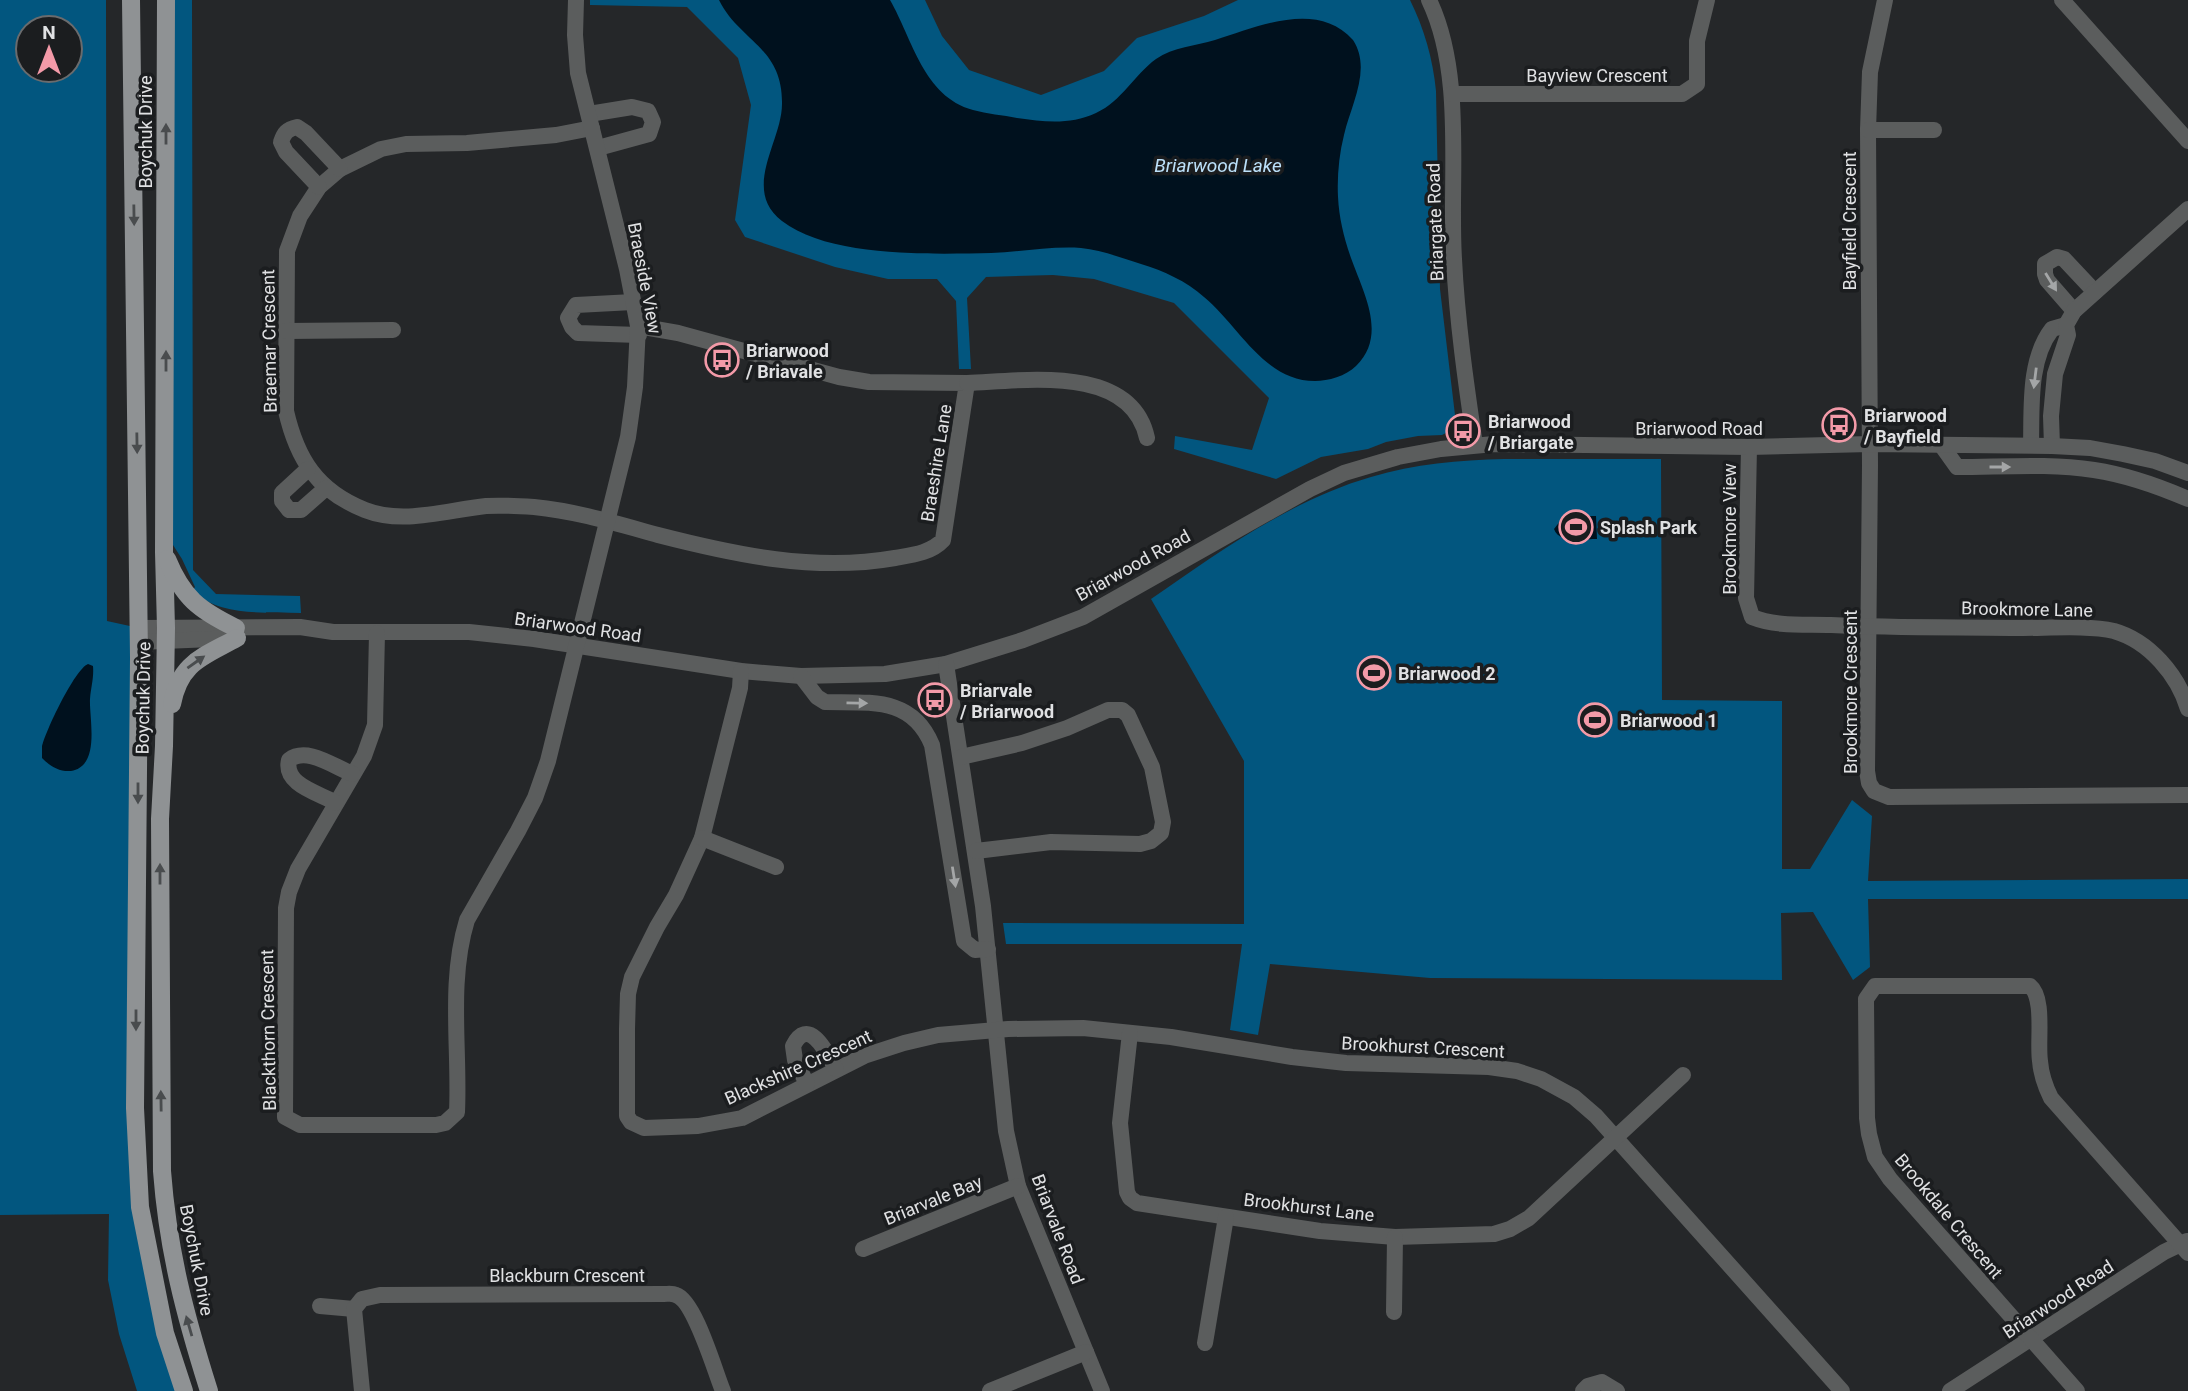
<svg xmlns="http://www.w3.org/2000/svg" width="2188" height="1391" font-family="Roboto,sans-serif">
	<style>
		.green { fill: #02567f; fill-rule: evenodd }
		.water { fill: #00111e }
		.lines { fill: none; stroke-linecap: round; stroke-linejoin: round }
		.minor { stroke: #5b5d5d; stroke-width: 16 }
		.major { stroke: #8f9294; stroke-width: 18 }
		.oneway { fill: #494c4e }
		.oneway2 { fill: #a4a6a7 }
		.labels { text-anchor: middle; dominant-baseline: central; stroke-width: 7; stroke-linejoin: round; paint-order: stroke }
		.street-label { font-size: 18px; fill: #e0e1e3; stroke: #1b1d1f }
		.poi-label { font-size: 18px; font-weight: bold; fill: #e0e1e3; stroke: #1b1d1f; text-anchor: start }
		.water-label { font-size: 19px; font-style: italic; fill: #bce0f9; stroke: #1b1d1f }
	</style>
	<rect width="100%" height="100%" fill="#252729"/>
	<g class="green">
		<path d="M0,0H106L107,621L139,628L140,1207L184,1391H137L119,1334L108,1280L109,1214L0,1215ZM28,28H70V70H28Z"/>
		<path d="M173,0H192L193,570L216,594L300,596L301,613C263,612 222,617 192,591L195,587L182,559L173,545Z"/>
		<path d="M590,0H925L942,36L969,70L1041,95L1104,71L1137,38L1204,16L1238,0H1410C1424,28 1433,59 1436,91L1440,289L1455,415L1450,431L1442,435L1418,436L1386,442L1368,449L1321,457L1276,479L1174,449L1175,436L1252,450L1269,398L1174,303L1094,279L1053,275L986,277L967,298L971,369H959L956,301L937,279H888L835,267L745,237L735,220L751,105L738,58L687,7L590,5Z"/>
		<path d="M1504,459H1661L1662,700L1782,701V869H1810L1852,800L1872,816L1868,881L2188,879V899H1868L1870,967L1853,980L1813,912L1781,913L1782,980L1430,978L1270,964L1258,1035L1230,1030L1242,944H1006L1003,923L1244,924V761L1151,599C1219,552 1291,500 1371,477C1415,464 1459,460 1504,459Z"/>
	</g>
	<g class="water">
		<path d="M719,0H890C913,40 923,96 973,110C987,114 1003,115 1017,118C1045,122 1070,125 1096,113C1122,101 1134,75 1156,59C1173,47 1196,46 1215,40C1260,26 1317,0 1353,40C1372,69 1351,105 1344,135C1339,155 1337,176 1338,197C1339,218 1344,238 1351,258C1363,292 1388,335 1356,366C1346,376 1328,381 1315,381C1264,381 1239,326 1204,297C1186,281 1164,271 1141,264C1122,258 1101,250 1081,248C1051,246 1021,252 991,253C933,254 830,258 782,221C741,189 782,142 782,104C783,47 739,41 719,0Z"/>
		<path d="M1564,516H1596L1597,539C1583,539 1559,544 1554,529Z"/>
		<path d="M88,664L93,666C94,678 91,687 90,699C89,718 101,766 71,771C59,772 50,766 42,758C42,754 42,750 42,747C45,732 75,669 88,664Z"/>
	</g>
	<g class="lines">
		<g class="minor">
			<path d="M1429,0C1465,75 1449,178 1454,259C1457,321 1466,384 1475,445"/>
			<polyline points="1885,0 1870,72 1868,130 1870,465 1867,771 1869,783 1874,791 1889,797 2188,795"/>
			<polyline points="2062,0 2188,141"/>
			<polyline points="1452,94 1682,94 1697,84 1697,41 1707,0"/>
			<polyline points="589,114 632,107 648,111 653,122 649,134 598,148"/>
			<path d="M592,128L556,135L467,143L406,144L381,149L340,169L319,187L300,216L287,251L286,411C297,459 317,491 365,510C403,525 447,510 486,506C501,505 518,506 534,507C576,511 618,524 658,535C736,555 815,572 895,558C912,555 931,553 943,540L967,383L869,382L839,377L678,333L638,326"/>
			<polyline points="1868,130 1934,130"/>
			<path d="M319,187L286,152L281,142C284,133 287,129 297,127L306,133L340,169"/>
			<polyline points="633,302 576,305 568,318 572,327 578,333 639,335"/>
			<polyline points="2074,311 2047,280 2045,274 2045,264 2057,257 2064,259 2095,292"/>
			<polyline points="286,331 393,330"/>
			<path d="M967,383C1022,381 1131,363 1147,438"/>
			<path d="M2031,445C2032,408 2028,360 2052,329L2066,325"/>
			<path d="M1942,446L1957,467C2002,467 2049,463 2094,470C2127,475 2158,486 2188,499"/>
			<polyline points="2052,446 2051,416 2055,374 2068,335 2066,325 2074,311 2188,209"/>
			<path d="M1749,447L1746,598L1752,617C1777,627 1804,624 1831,625C1895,628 1959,627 2023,628C2049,628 2089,625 2114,631C2149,641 2178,675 2188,709"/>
			<polyline points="308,469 282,493 282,501 289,510 301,510 326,488"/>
			<polyline points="139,628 300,627 333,632 469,632 534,639 741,671 801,676 885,674 946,664 1023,640 1083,617 1310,489 1344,473 1398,457 1441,449 1494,444 1749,447 1870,444 2052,446 2090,448 2123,454 2155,461 2188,473"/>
			<path d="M377,633L375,725L364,756L298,869L289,892L286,908L285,1117L300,1125H436L445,1123L457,1112C460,1049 448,982 467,920L518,831L535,798L548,761L628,437L635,387L638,326L627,269L578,73L575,35L576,0"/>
			<polyline points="139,642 237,638"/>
			<polyline points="946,664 983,906 1006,1131 1018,1186 1102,1391"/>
			<polyline points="741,671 740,688 702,838 676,895 657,927 632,977 628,994 627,1029 627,1116 631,1122 644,1128 698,1126 742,1118 864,1056 904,1043 938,1035 1008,1029 1083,1028 1171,1037 1292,1057 1346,1063 1489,1067 1517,1071 1541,1079 1574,1097 1596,1116 1842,1391"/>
			<path d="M801,676L817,697L825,702C869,703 912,696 932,745L964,941L975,950L988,949"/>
			<polyline points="961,757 1022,743 1067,728 1108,710 1122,710 1128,715 1152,767 1163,822 1161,833 1151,841 1140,844 1051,842 976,851"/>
			<path d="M336,803C319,793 283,785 289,760C307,746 334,767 353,774"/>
			<polyline points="702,838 776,867"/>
			<polyline points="1130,1033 1120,1123 1127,1192 1130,1198 1137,1203 1320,1231 1395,1237 1494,1234 1510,1229 1529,1218 1683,1075"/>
			<path d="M807,1084L795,1060L793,1046C809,1014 828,1055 836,1069"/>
			<polyline points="863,1249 1018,1186"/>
			<polyline points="320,1306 354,1309"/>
			<polyline points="1394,1312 1395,1237"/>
			<polyline points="1205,1343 1226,1217"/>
			<path d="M362,1391L354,1309L362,1299L380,1295L664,1294C668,1294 672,1293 676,1295C695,1301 715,1372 723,1391"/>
			<polyline points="990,1391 1086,1352"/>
			<polyline points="1583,1391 1588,1386 1602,1382 1617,1391"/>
			<polyline points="1950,1391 2164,1252 2187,1241"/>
			<path d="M2077,1391L1890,1179L1875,1157L1869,1134L1867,1118L1866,999L1875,986H2030C2045,998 2037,1042 2040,1061C2041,1074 2045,1086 2051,1098L2188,1253"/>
		</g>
		<g class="major">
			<polyline points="131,0 139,658 135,1108 140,1207 165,1333 184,1391"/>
			<path d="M166,0L164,552L166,628L164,746L160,819L162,1171C168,1251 185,1315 209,1391"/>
			<path d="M167,559C183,598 199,610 236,628"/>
			<path d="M172,704C180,662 203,657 237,638"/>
		</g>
	</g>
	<defs><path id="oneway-solid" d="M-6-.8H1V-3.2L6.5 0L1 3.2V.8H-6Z" transform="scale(1.75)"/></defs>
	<g class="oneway">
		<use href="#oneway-solid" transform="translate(166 134) rotate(-90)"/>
		<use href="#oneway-solid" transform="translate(134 215) rotate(89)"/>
		<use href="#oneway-solid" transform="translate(166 361) rotate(-90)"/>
		<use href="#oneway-solid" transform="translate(137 443) rotate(89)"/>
		<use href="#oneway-solid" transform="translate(196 662) rotate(-35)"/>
		<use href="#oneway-solid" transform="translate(138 793) rotate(90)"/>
		<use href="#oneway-solid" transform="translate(160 874) rotate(-90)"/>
		<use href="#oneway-solid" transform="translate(136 1020) rotate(90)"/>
		<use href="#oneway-solid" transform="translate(161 1101) rotate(-91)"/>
		<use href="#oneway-solid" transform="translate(189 1326) rotate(-106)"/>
	</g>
	<g class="oneway2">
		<use href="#oneway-solid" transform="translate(2051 282) rotate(58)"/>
		<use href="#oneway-solid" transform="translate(2035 378) rotate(97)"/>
		<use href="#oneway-solid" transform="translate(2000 467)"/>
		<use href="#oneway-solid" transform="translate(857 703) rotate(1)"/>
		<use href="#oneway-solid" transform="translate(954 877) rotate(81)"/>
	</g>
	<defs>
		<symbol id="bus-ring" viewBox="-11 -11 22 22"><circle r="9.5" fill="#1b1d1f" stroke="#f39aa8" stroke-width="1.5"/><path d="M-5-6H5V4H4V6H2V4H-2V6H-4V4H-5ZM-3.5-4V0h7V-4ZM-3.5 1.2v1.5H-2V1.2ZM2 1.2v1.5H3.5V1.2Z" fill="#f39aa8"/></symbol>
		<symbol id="stadium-ring" viewBox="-11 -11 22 22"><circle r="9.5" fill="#1b1d1f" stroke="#f39aa8" stroke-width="1.5"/><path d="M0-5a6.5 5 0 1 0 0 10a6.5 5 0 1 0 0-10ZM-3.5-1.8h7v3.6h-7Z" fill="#f39aa8"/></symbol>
	</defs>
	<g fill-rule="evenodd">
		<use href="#bus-ring" x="703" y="341" width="38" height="38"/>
		<use href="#bus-ring" x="1820" y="406" width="38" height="38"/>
		<use href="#bus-ring" x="1444" y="412" width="38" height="38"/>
		<use href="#stadium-ring" x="1557" y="508" width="38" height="38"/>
		<use href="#stadium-ring" x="1355" y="654" width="38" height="38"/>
		<use href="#bus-ring" x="916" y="681" width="38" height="38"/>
		<use href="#stadium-ring" x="1576" y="701" width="38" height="38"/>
	</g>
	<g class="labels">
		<g class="street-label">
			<text x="1597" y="75">Bayview Crescent</text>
			<text transform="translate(145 132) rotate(-90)">Boychuk Drive</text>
			<text transform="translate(1849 221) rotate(-90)">Bayfield Crescent</text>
			<text transform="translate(1435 222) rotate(-92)">Briargate Road</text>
			<text transform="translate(645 278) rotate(79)">Braeside View</text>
			<text transform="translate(269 341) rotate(-91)">Braemar Crescent</text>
			<text x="1699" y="428">Briarwood Road</text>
			<text transform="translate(936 463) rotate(-81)">Braeshire Lane</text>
			<text transform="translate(1729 529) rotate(-90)">Brookmore View</text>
			<text transform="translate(1133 565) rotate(-29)">Briarwood Road</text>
			<text transform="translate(2027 609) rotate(1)">Brookmore Lane</text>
			<text transform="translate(578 627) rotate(8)">Briarwood Road</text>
			<text transform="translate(1850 692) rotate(-90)">Brookmore Crescent</text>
			<text transform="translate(143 698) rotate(-89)">Boychuk Drive</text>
			<text transform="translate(268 1030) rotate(-91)">Blackthorn Crescent</text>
			<text transform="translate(1423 1047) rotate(3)">Brookhurst Crescent</text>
			<text transform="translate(798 1067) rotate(-24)">Blackshire Crescent</text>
			<text transform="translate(933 1200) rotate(-22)">Briarvale Bay</text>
			<text transform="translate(1309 1207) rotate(7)">Brookhurst Lane</text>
			<text transform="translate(1949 1216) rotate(50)">Brookdale Crescent</text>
			<text transform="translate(1058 1229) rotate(69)">Briarvale Road</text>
			<text transform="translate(197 1260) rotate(79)">Boychuk Drive</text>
			<text x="567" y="1275">Blackburn Crescent</text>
			<text transform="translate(2058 1299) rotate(-33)">Briarwood Road</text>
		</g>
		<g class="poi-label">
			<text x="746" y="350">Briarwood<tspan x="746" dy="21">/ Briavale</tspan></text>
			<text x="1864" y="415">Briarwood<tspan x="1864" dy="21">/ Bayfield</tspan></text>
			<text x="1488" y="421">Briarwood<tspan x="1488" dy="21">/ Briargate</tspan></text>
			<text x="1600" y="527">Splash Park</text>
			<text x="1398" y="673">Briarwood 2</text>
			<text x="960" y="690">Briarvale<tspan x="960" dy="21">/ Briarwood</tspan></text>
			<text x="1620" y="720">Briarwood 1</text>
		</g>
		<g class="water-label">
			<text x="1218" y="165">Briarwood Lake</text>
		</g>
	</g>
	<g transform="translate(49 49)"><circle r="33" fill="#1b1d1f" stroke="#6a6b6d" stroke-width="2"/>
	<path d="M0-5L12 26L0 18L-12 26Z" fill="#f39aa8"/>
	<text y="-10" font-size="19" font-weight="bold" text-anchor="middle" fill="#e0e1e3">N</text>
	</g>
</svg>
